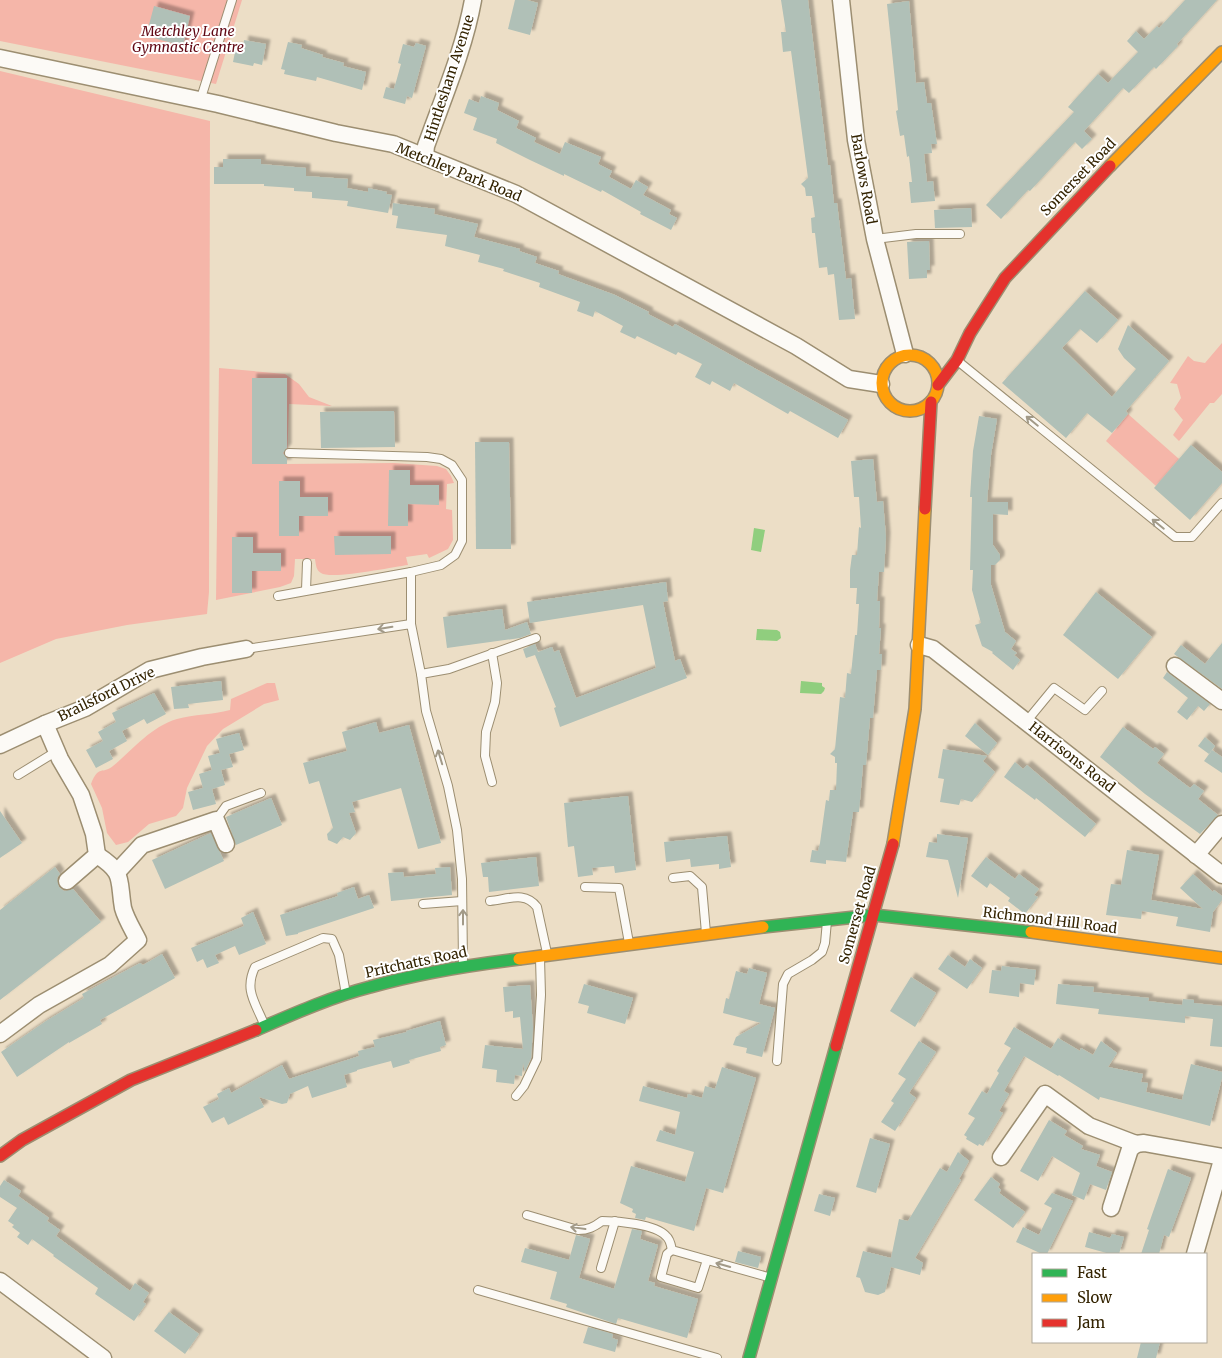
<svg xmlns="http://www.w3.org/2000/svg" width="1222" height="1358" font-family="Merriweather,serif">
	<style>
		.green { fill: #f5b6a9 }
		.water { fill: #90ce7e }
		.building { fill: #b0c0b7; filter: url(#shadow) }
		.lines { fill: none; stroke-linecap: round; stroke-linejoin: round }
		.lane-casing { stroke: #9c8e71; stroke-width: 10 }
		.street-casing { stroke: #9c8e71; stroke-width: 19 }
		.fast-casing { stroke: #9c8e71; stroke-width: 14 }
		.slow-casing { stroke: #9c8e71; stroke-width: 14 }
		.jam-casing { stroke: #9c8e71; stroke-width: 14 }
		.lane { stroke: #fcfaf6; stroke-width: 8 }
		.street { stroke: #fcfaf6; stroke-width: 16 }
		.fast { stroke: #30b455; stroke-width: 11 }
		.slow { stroke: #ff9f0a; stroke-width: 11 }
		.jam { stroke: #e5322d; stroke-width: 11 }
		.oneway { stroke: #a29a88 }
		.labels { text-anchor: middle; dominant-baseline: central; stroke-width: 4; stroke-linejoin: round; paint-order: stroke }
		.park-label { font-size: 14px; font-style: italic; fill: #600713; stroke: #fff }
		.street-label { font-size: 14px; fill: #342402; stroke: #fff }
	</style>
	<defs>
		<filter id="shadow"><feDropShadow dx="4.5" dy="-4.5" stdDeviation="1" flood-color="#0004"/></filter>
	</defs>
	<rect width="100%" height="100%" fill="#ecdec6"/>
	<g class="green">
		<polygon points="0,0 242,0 216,84 0,41"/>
		<polygon points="0,71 210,121 209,592 207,614 127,625 56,639 0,663"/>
		<polygon points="1222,343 1222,394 1214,403 1210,403 1179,441 1173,435 1183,420 1174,409 1181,398 1177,384 1170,383 1188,356 1194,361 1205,363"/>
		<path d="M219,368L285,374L299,384L309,397L332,406L289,404L287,464L394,463L437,466L446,469L451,476L454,483L447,484L446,509L452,510L453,540L448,549L429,558L427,554L406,557L408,565C392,567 331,580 321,573C316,570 316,565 315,559H295L294,576L291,583L280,587L216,600Z"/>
		<polygon points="1128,414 1179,459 1156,486 1106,441"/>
		<path d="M267,683H275L279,700L264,704L223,729L207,746L187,788L183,808L176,816L149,824L128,842L116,845L107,833L102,808L91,784C99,764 102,775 113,766C133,750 150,727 177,719C194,714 213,715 230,710L231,699Z"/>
	</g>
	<g class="water">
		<polygon points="754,528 765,530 761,552 751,550"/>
		<polygon points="757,629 777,630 780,632 781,638 777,641 756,640"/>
		<polygon points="801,681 822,683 822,686 825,688 824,691 821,694 800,693"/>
	</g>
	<g class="building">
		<polygon points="515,0 527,0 538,3 530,35 508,29"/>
		<polygon points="781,0 808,0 828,165 830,165 834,203 837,203 846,279 851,278 855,319 839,320 834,274 828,275 827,267 819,268 815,233 812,233 811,218 815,217 812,196 806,196 805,188 801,184 808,178 791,51 783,52 781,32 786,32"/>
		<polygon points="1185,0 1217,0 1177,44 1178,46 1156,69 1154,67 1129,93 1123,88 1084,131 1092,139 1082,149 1075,142 1030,191 1028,190 1001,219 986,205 1074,112 1068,107 1098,74 1108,83 1138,52 1127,41 1136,31 1144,39 1157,26 1159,28"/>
		<polygon points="909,1 916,83 924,82 927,103 931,103 937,144 931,144 932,153 924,154 927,182 933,181 935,201 911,203 909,182 912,182 909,156 907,157 904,135 900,136 896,111 898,110 887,4"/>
		<polygon points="154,6 190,16 183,46 146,36"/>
		<polygon points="244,40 266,44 262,65 254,63 253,66 233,62 236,47 243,48"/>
		<polygon points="288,42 302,45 301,48 323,55 322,57 344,63 343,66 366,72 362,90 317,77 316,81 284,74 285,70 281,69"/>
		<polygon points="416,43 426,46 412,98 407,96 405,104 383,98 386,87 394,89 401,64 398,63 403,44 414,47"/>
		<polygon points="481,96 499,103 497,110 519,121 516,128 536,138 534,142 560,154 565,142 601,157 598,164 612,171 609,177 631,189 636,180 648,187 643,195 671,210 669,214 677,218 671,230 640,214 641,212 602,190 601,192 564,174 564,176 530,160 496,143 497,139 473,130 477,118 464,113 469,99 479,103"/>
		<polygon points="223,159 261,159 261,164 306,168 306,176 348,179 347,188 368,192 368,188 387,192 386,194 392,195 388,213 347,206 348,201 312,198 312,192 294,191 294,188 264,186 264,184 214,184 214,167 223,167"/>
		<polygon points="393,203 435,209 434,214 478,224 474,237 520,249 519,251 537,257 535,263 559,271 558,274 615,295 649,312 648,314 673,327 675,324 848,420 838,438 790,411 788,414 734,383 730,391 712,381 710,385 695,377 702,364 678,352 676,355 637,336 635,339 620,332 623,326 595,311 593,317 577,311 580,302 539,287 540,283 503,271 504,269 478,262 480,255 445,246 447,235 396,228 398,216 392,215"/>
		<polygon points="971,208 972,227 935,228 934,210"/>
		<polygon points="929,241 930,270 927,270 927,278 909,279 907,242"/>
		<polygon points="1085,291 1118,320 1097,343 1080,329 1062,348 1112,397 1136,369 1124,358 1118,349 1128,325 1169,361 1126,411 1128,414 1112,433 1087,413 1066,438 1002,383"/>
		<polygon points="252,378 287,378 287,448 283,453 287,458 287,464 252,464"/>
		<polygon points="394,411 395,447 321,448 320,412"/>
		<polygon points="979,416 997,419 991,455 987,502 1008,502 1008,515 993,514 993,545 1000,555 1000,560 995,565 991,565 991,585 1005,632 1016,641 1011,649 1017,653 1014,655 1020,660 1013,670 992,653 993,652 982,646 975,625 981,623 972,590 973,570 970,570 972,497 970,497 973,451"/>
		<polygon points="475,442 509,442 511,549 476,549"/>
		<polygon points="1191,445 1222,472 1222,483 1190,520 1154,488"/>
		<polygon points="873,459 877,502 883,501 886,537 884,572 879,572 877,601 880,601 879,628 881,628 879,654 882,654 881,670 877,670 873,718 870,718 866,765 863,765 859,812 853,812 846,862 826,860 826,864 810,862 812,850 818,851 820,843 826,800 829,801 830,790 836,790 837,763 835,763 835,757 830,754 835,749 840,697 845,698 847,673 851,674 855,635 857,635 859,604 856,604 857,588 850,588 850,570 852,555 857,555 859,527 861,528 859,497 854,497 851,461"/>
		<polygon points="389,470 410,470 410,485 439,485 439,505 408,504 408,526 388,526"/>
		<polygon points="279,481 300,481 300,497 328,497 328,516 299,516 299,536 279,536"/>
		<polygon points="334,536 391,536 391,554 335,555"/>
		<polygon points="232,537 253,537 253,553 281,553 281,571 252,571 252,593 232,593"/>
		<polygon points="666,582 668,601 663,602 675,661 680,659 687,678 560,727 554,708 556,707 535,655 526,658 523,649 535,644 538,652 552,647 554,652 559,650 576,698 656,668 643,605 530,623 527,602"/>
		<polygon points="1096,592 1152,637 1118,679 1063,635"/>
		<polygon points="502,609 505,630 527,622 531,634 520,638 447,648 443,617"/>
		<polygon points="1222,643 1222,689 1174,654 1181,645 1205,664"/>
		<polygon points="1167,672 1210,704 1204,711 1198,706 1187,720 1177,712 1188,698 1163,678"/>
		<polygon points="221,681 223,700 188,704 189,708 174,709 171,687"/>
		<polygon points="154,693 166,714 147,724 144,719 122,731 127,741 109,751 113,759 96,768 86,750 103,741 98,732 116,722 112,713"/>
		<polygon points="376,722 379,733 409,725 441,843 418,849 401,788 352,802 355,812 349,813 356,833 350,840 343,837 337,844 328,840 327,834 333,828 319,781 309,784 303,763 347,751 342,732"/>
		<polygon points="975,723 997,743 988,755 965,736"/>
		<polygon points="1123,727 1153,749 1155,747 1164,754 1157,763 1190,788 1194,784 1204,791 1198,799 1218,815 1200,834 1145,794 1100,757"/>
		<polygon points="239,733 244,750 229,754 233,767 221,770 225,785 212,789 216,804 193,810 188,792 203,788 199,774 212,770 208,756 220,753 216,739"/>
		<polygon points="1205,737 1215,746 1209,754 1198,746"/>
		<polygon points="943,749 987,756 983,761 995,772 972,802 961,799 959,805 940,802 944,779 938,778"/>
		<polygon points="1212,750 1222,757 1222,773 1204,761"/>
		<polygon points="1015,762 1023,769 1027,765 1096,824 1085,837 1036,798 1035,800 1004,777"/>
		<polygon points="628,796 636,870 615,873 614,866 592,868 593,875 578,877 574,846 568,847 564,803"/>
		<polygon points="271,798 282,825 236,845 226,817"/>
		<polygon points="0,811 22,843 0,858"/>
		<polygon points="211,833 224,861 165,889 152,860"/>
		<polygon points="937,834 968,838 958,898 948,860 926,857 929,842 937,843"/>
		<polygon points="727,836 731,867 719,869 719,864 691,867 690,859 666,862 664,842"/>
		<polygon points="1127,850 1159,855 1151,900 1203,909 1180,888 1193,874 1213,892 1214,890 1222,896 1222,900 1213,912 1210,932 1176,926 1178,917 1142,911 1141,919 1106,915 1111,884 1121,885"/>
		<polygon points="536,857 539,886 489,892 488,877 483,877 481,863"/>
		<polygon points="986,857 1015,879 1019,874 1039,889 1034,895 1038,897 1025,914 1008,901 1010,898 990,883 987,888 971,876"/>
		<polygon points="55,867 60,874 57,878 59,887 64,891 73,889 101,922 0,1000 0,910"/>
		<polygon points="450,867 452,895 391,901 388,873 403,872 404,877 436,874 435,868"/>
		<polygon points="354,887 358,899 369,895 374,908 298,933 298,934 286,936 280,915 338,896 337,893"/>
		<polygon points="253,912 266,944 239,955 235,946 215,955 219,963 207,968 203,959 197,962 191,948 244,926 241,918"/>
		<polygon points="162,954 175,978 100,1020 102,1024 69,1043 69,1042 17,1077 1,1052 46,1021 84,998 82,994 140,963 143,965"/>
		<polygon points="948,955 965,967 970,959 982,968 967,989 938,969"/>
		<polygon points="1002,966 1036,970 1034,985 1020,983 1019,997 989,993 992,970 1001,971"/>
		<polygon points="749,968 767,973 759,1004 775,1008 762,1057 746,1053 747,1048 733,1045 736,1037 761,1023 723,1013 726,998 729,999 736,971 747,974"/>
		<polygon points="911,977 936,993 915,1027 890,1011"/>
		<polygon points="584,984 633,998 625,1024 587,1013 589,1006 578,1003"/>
		<polygon points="1058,984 1094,987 1093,992 1149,998 1148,1001 1182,1005 1183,999 1194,1000 1194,1003 1222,1006 1222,1047 1210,1046 1213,1019 1185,1016 1185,1023 1098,1014 1099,1009 1056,1004"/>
		<polygon points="530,985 533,1028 531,1058 525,1072 523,1063 522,1076 515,1075 514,1084 496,1082 497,1070 482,1068 485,1045 523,1049 520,1017 513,1018 513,1011 505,1012 503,987"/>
		<polygon points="440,1021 446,1045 440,1047 441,1051 409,1060 410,1063 393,1068 391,1061 357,1070 357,1071 344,1075 347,1087 312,1098 308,1086 290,1094 287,1103 282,1104 259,1097 264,1107 228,1125 224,1117 212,1123 203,1107 219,1099 217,1094 229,1088 231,1093 282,1065 289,1079 359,1056 358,1051 375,1047 373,1040 407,1032 406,1031"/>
		<polygon points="1014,1027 1051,1049 1058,1038 1080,1051 1081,1048 1093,1055 1101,1041 1117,1053 1108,1067 1143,1074 1141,1082 1148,1083 1146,1092 1182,1100 1191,1064 1222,1072 1222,1078 1210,1126 1100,1097 1099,1100 1059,1075 1058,1076 1024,1056 1004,1091 1009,1094 999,1111 1003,1113 983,1146 979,1144 978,1146 966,1139 967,1137 964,1135 975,1118 968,1114 982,1091 987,1094 999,1073 997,1071 1011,1048 1004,1044"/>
		<polygon points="919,1041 936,1052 909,1093 916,1098 895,1131 881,1122 894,1103 891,1101 906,1079 898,1074"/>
		<polygon points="722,1067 756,1078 723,1193 706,1188 694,1231 646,1217 645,1220 635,1218 636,1214 632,1212 633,1209 620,1203 631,1166 685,1182 694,1152 656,1141 660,1130 675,1135 680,1112 639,1101 643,1086 687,1098 688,1094 702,1098 705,1086 715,1089"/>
		<polygon points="1049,1120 1067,1131 1064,1135 1083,1146 1081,1149 1100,1155 1096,1166 1112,1172 1106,1190 1090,1184 1084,1200 1072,1195 1080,1173 1052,1156 1038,1181 1020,1171"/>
		<polygon points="870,1138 890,1144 876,1193 856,1187"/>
		<polygon points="958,1152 969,1161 959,1179 961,1180 915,1258 923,1263 920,1275 891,1267 885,1292 878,1295 865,1292 860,1278 856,1277 863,1251 891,1258 899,1219 908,1221 940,1168 947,1172"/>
		<polygon points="1168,1169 1191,1178 1169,1237 1164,1235 1159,1254 1141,1254 1149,1230 1147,1229"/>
		<polygon points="991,1177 1000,1184 998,1187 1001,1190 999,1193 1025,1212 1013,1228 974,1200"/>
		<polygon points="4,1180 21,1191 18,1196 49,1218 47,1221 60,1230 56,1236 130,1291 135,1283 149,1293 143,1302 146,1304 134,1321 95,1294 98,1288 53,1256 54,1255 32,1239 28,1245 17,1237 20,1233 12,1227 14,1225 8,1221 17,1208 0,1197 0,1186"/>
		<polygon points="1052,1193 1073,1201 1047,1254 1042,1254 1016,1242 1023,1227 1039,1235 1052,1208 1044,1204"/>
		<polygon points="819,1194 835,1198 830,1216 814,1211"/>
		<polygon points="632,1229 642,1231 640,1239 658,1245 648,1281 655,1283 654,1286 698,1299 687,1338 618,1318 616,1324 566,1307 567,1304 550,1299 557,1272 521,1262 525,1248 569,1260 576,1235 590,1239 579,1278 614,1289"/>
		<polygon points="1089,1232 1110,1238 1112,1234 1124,1237 1119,1254 1110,1254 1085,1247"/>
		<polygon points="738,1251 761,1257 758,1268 735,1262"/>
		<polygon points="169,1312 199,1334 185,1354 154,1331"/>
		<polygon points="588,1327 613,1334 612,1338 618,1340 615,1352 583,1343"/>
		<polygon points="1141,1342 1160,1342 1156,1358 1137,1358"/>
	</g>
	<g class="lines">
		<defs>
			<g id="lane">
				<polyline points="200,101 232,0"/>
				<polyline points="875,239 916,234 960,234"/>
				<polyline points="959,362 1175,537 1192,537 1222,503"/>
				<polyline points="411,572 411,624"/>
				<polyline points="306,590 307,563"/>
				<polyline points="278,596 411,572 441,565 455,555 462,541 462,480 452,465 441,459 427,457 289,453"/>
				<polyline points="246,649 411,624 421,674 426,711 448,786 457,830 462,879 463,964"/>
				<polyline points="421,674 449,669 536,638"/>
				<polyline points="1026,722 1054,688 1085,710 1102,691"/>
				<polyline points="18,775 57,751"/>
				<polyline points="492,782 485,756 486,732 495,702 497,683 492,653"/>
				<polyline points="216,820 226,806 261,793"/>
				<polyline points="673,878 690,876 702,887 706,933"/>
				<polyline points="585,887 619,888 629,943"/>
				<path d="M490,901C509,899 525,891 537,907L547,953"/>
				<polyline points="423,904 462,901"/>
				<path d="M264,1024C255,1002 244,990 255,967L323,938L332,939L339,955L346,994"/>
				<polyline points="777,1061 783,984 788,974 812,960 822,952 825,943 827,921"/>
				<polyline points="516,1096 524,1086 537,1059 541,995 540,958"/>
				<path d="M527,1215L578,1230C588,1230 594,1227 602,1221C618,1221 655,1224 666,1236C670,1239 671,1245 672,1250L768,1277"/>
				<polyline points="672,1250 667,1254 661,1277 698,1288 707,1260"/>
				<polyline points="601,1268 615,1221"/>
				<polyline points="478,1290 717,1358"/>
			</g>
			<g id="street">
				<polyline points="841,0 856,140 875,239 905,354"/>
				<polyline points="0,58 218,104 336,133 393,144 516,194 796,346 849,379 881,384"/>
				<path d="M425,156L426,146C443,98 464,50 473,0"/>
				<polyline points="919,645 933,649 1222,875"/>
				<polyline points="1175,666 1222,701"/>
				<polyline points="45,724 60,759 81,795 94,834 97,855 67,881"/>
				<polyline points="0,745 45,724 85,708 150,670 202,657 246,649"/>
				<polyline points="1196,855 1222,824"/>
				<polyline points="118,871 142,845 216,820 226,844"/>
				<path d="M0,1034L39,1005L110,965L138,940C133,930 126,919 123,908C118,879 125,873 97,855"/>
				<polyline points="1001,1157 1045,1094 1089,1126 1136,1144 1144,1143 1222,1157"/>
				<polyline points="1111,1208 1130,1149 1136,1144"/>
				<polyline points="1195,1254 1222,1160"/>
				<polyline points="0,1281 103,1358"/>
			</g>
			<g id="fast">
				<polyline points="763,927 874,915 1031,932"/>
				<path d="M256,1030C293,1014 331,997 370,987C419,973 469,965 519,959"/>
				<polyline points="749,1358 836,1046"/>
			</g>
			<g id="slow">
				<polyline points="1110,166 1222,52"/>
				<circle cx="910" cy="383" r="28"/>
				<polyline points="893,844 915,709 925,509"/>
				<polyline points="1031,932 1222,958"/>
				<polyline points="519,959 763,927"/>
			</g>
			<g id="jam">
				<polyline points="938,385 957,360 970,333 1005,278 1110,166"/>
				<polyline points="925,509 931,402"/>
				<polyline points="836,1046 893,844"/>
				<polyline points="0,1156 22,1140 131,1080 256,1030"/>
			</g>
		</defs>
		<use href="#lane" class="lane-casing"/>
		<use href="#street" class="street-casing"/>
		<use href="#fast" class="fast-casing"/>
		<use href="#slow" class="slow-casing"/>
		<use href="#jam" class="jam-casing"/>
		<use href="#lane" class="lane"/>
		<use href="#street" class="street"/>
		<use href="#fast" class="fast"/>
		<use href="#slow" class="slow"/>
		<use href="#jam" class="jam"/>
	</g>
	<defs><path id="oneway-shaft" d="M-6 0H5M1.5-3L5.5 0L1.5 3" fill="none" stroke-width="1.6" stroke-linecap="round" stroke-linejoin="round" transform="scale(1.25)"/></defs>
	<g class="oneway">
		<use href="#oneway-shaft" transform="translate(1032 421) rotate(-141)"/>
		<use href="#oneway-shaft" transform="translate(1158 524) rotate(-141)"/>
		<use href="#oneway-shaft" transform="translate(385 628) rotate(171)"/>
		<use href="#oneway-shaft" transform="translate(440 757) rotate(-107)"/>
		<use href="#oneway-shaft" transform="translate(463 917) rotate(-90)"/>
		<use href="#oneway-shaft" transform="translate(578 1228) rotate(-172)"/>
		<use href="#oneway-shaft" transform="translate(723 1265) rotate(-164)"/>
	</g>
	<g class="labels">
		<g class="park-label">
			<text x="188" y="31">Metchley Lane<tspan x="188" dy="16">Gymnastic Centre</tspan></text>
		</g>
		<g class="street-label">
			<text transform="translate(449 78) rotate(-72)">Hintlesham Avenue</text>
			<text transform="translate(459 172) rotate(22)">Metchley Park Road</text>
			<text transform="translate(1078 177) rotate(-46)">Somerset Road</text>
			<text transform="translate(864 179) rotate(80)">Barlows Road</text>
			<text transform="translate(106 694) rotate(-26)">Brailsford Drive</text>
			<text transform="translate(1072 757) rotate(38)">Harrisons Road</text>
			<text transform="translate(857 915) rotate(-74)">Somerset Road</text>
			<text transform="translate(1050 920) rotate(7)">Richmond Hill Road</text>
			<text transform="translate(416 962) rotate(-12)">Pritchatts Road</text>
		</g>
	</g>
	<rect x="1032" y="1253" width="175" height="90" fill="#ffffff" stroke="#aea79a"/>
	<rect x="1042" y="1269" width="25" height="8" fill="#30b455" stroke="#aea79a"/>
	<text x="1077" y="1278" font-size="15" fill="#342402">Fast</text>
	<rect x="1042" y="1294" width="25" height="8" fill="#ff9f0a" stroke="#aea79a"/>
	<text x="1077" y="1303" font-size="15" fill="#342402">Slow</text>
	<rect x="1042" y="1319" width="25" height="8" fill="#e5322d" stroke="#aea79a"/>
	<text x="1077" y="1328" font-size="15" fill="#342402">Jam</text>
</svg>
